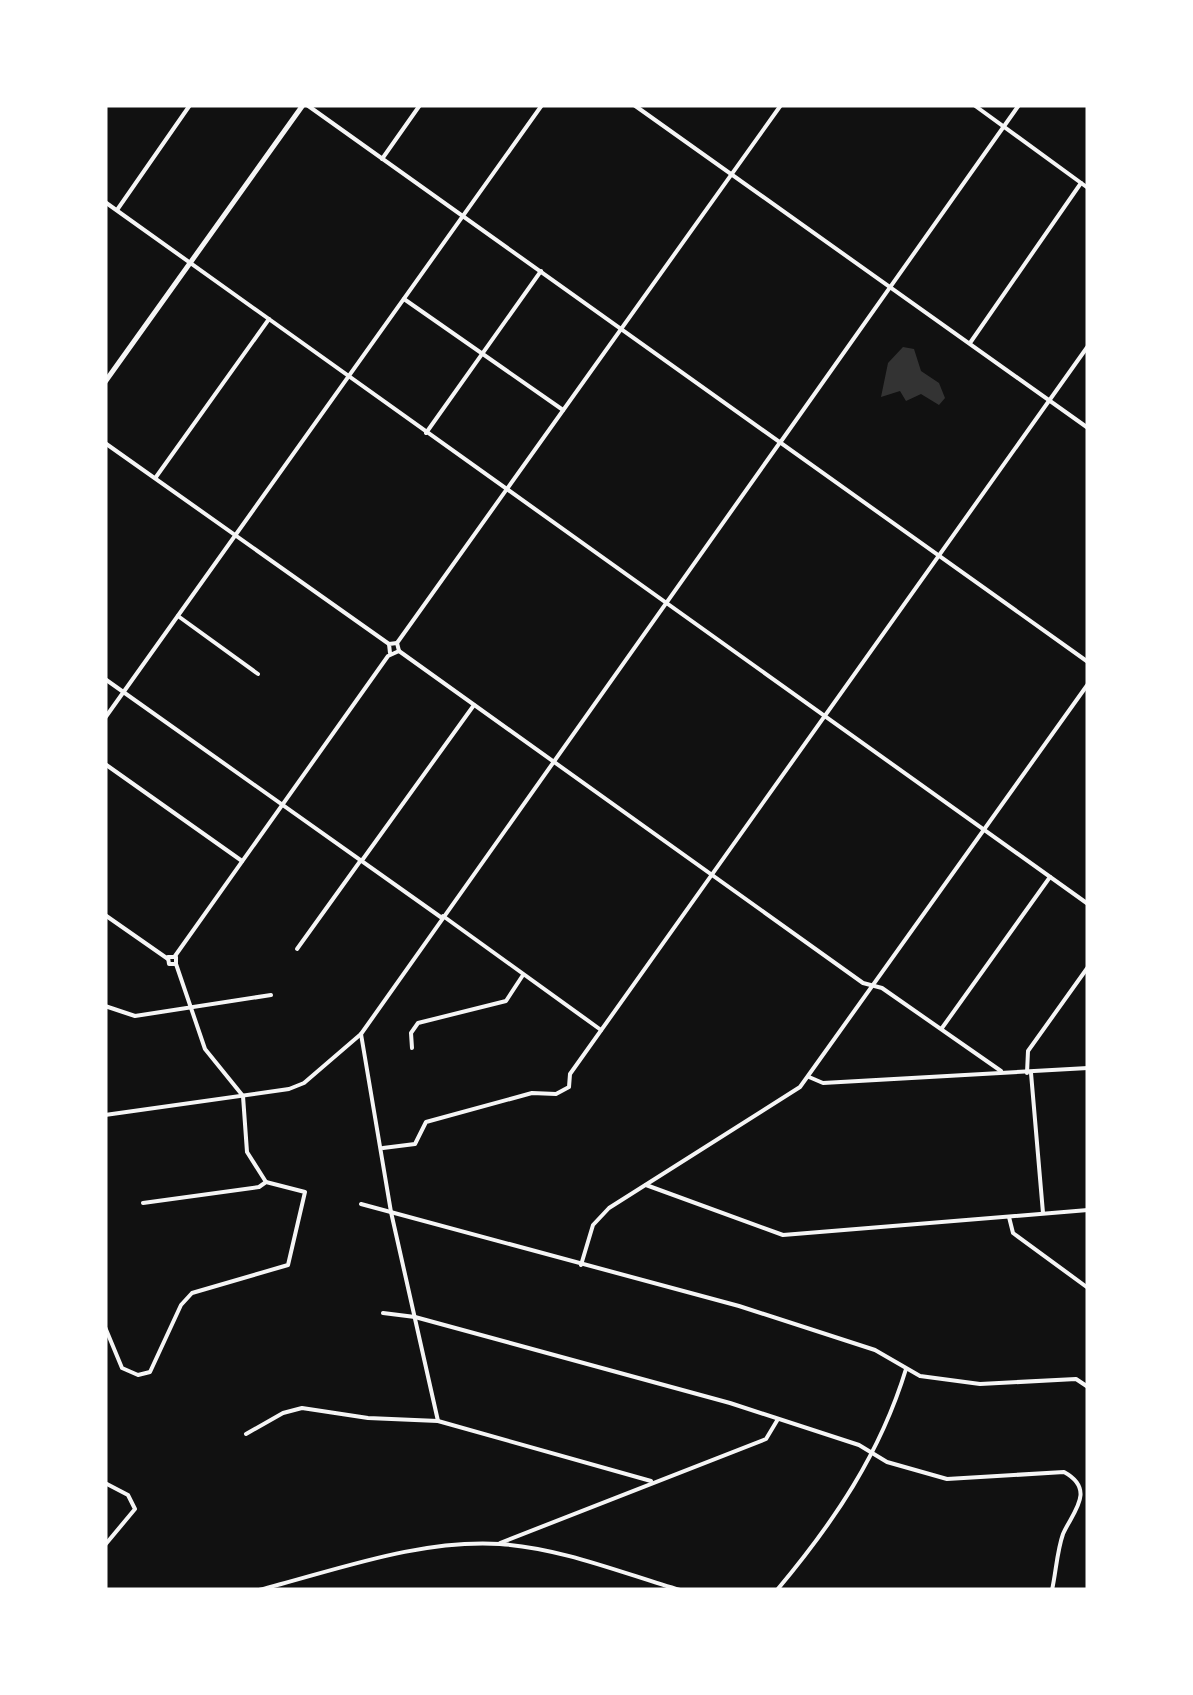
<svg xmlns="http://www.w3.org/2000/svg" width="1193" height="1695" font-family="Rubik,sans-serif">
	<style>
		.water { fill: #333 }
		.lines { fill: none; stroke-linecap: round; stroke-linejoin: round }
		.minor { stroke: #f5f5f5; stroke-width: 4 }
		.tertiary { stroke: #f5f5f5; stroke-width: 4 }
		.secondary { stroke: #f5f5f5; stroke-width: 5 }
	</style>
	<rect width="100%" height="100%" fill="#111"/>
	<polygon class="water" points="903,347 914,349 921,371 939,383 945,398 939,405 921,394 906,401 900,391 881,397 888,363"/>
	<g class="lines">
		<g class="minor">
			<polyline points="634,105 1088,428"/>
			<polyline points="382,159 420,105"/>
			<polyline points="105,202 1088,904"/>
			<polyline points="117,210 190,105"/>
			<polyline points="404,299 563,410"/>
			<polyline points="970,343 1081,183"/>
			<polyline points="426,433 541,271"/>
			<polyline points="105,443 389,644"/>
			<polyline points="156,477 269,319"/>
			<polyline points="178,616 258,674"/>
			<polyline points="397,643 781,105"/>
			<polyline points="399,651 863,983 882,988 1001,1071"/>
			<polyline points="105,679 442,918"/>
			<polyline points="105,718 542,105"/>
			<polyline points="105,764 242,861"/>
			<polyline points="363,859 474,705"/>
			<polyline points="105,915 168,959"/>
			<polyline points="443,916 601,1030"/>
			<polyline points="297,949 361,860"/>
			<polyline points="175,956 388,656 399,651 397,643 389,644 390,653"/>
			<polygon points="168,957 176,957 176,964 169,964"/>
			<polyline points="176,964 205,1049 243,1096 247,1152 266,1182"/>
			<polyline points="105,1006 135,1016 271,995"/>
			<polyline points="942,1028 1050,877"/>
			<polyline points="361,1034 391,1212 438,1421"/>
			<polyline points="412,1048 411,1033 418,1023 506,1001 523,975"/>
			<polyline points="1027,1073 1028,1051 1088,967"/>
			<polyline points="1031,1073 1043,1213"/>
			<polyline points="809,1077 823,1083 1088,1068"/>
			<polyline points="105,1115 289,1089 304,1083 361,1034 781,441"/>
			<polyline points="383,1148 415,1144 426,1122 532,1093 556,1094 569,1087 570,1074 1088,346"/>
			<polyline points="646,1185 783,1235 1088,1210"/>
			<polyline points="361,1204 739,1306 875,1350 920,1376 980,1384 1076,1379 1088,1387"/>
			<polyline points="1009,1217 1013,1233 1088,1288"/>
			<polyline points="581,1265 593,1225 609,1208 800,1087 1088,684"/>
			<path d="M383,1313L415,1317L730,1403L859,1445L887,1462L947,1479L1064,1472C1097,1490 1072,1513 1063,1534C1057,1551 1056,1572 1052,1590"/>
			<polyline points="105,1327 122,1368 138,1375 150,1372 181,1305 192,1293 288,1265 305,1192 266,1182 259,1187 143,1203"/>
			<polyline points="246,1434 283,1413 302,1408 368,1418 438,1421 651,1481"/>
			<polyline points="105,1483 128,1495 135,1509 105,1545"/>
			<polyline points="500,1543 766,1439 778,1419"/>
			<path d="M777,1590C834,1522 880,1454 906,1369"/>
		</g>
		<g class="tertiary">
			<polyline points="307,105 1088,662"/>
			<polyline points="974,105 1088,188"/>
			<polyline points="782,440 1019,105"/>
			<path d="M259,1590C337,1570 419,1539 500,1544C561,1548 622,1573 680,1590"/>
		</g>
		<polyline class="secondary" points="105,382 303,105"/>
	</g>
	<rect width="1193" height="1695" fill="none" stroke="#ffffff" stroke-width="215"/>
</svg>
